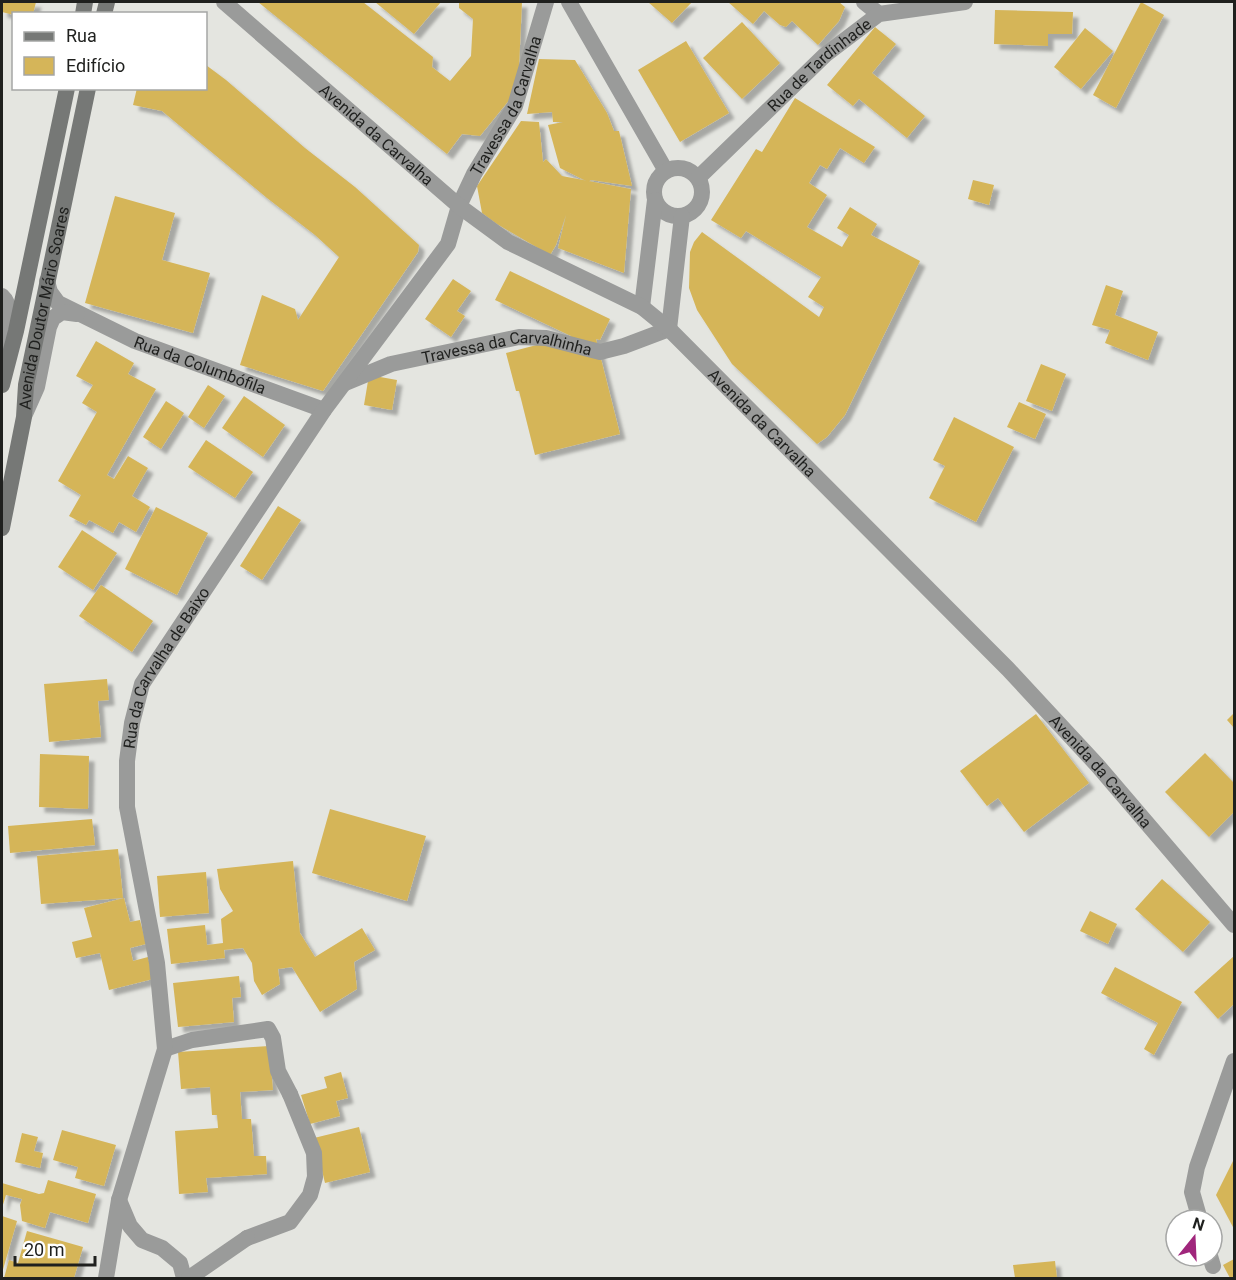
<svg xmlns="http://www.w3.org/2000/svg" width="1236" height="1280" font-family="Roboto,sans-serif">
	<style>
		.building { fill: #d5b559; filter: url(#shadow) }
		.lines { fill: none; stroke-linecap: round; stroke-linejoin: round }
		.pedestrian { stroke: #9a9b9a; stroke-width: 16 }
		.minor { stroke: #9a9b9a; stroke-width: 16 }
		.tertiary { stroke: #9a9b9a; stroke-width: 16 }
		.secondary { stroke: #767876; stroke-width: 16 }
		.labels { text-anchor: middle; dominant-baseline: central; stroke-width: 4.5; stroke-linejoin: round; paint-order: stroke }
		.street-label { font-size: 16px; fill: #1f201e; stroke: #fff }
	</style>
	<defs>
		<filter id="shadow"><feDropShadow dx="5.5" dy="5.5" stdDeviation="1.5" flood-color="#0004"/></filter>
	</defs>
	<rect width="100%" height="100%" fill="#e4e5e0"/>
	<g class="building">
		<polygon points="2,2 36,2 33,14 14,14 14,15 2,12"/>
		<polygon points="258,2 363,2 433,57 432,67 450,81 471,56 473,19 459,8 459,2 522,2 518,89 480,136 462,134 447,154"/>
		<polygon points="375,2 441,2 414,34"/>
		<polygon points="648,2 692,2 672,23"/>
		<polygon points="728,2 839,2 845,7 839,21 818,45 792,21 786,27 780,25 764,11 753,24"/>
		<polygon points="1141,2 1164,15 1116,108 1093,95"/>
		<polygon points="995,10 1073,12 1072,34 1048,34 1048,46 994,44"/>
		<polygon points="742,22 780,63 742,99 703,58"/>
		<polygon points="875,27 896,44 872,73 925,116 907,138 859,99 853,106 827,85"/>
		<polygon points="1085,28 1113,51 1081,89 1054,67"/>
		<polygon points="686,41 729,113 680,142 638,70"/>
		<polygon points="539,59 575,60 607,113 614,131 619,131 632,186 591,180 588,182 560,168 548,125 563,122 553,122 552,112 527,114"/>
		<polygon points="206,65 226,80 305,148 355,187 419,245 418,252 323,391 240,365 262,295 295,309 298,320 339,257 315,235 267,198 162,111 133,105 137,88 206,88"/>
		<polygon points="795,98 875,147 864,163 840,148 827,169 820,165 809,183 827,195 807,227 842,247 849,235 837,228 850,207 877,224 871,235 920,261 845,415 827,437 817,444 732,364 697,310 689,288 690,252 694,242 702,232 819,317 824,307 808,297 821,277 746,231 741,238 711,220 756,149 762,152"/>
		<polygon points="521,121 539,122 543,162 546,159 562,176 631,189 624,273 558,248 566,215 556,245 550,255 497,224 482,213 477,186"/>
		<polygon points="973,180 994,185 989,205 968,199"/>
		<polygon points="115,196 175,213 162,260 210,273 193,333 85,303"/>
		<polygon points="510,271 610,319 600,340 596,339 620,434 535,455 519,391 516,391 506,353 571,336 495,300"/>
		<polygon points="453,279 471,291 457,311 465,316 451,337 425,319"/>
		<polygon points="1106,285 1123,291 1115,315 1158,332 1148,360 1105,343 1110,330 1092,325"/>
		<polygon points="96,341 134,363 128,374 156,389 107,475 114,479 128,456 148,468 132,496 150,507 136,532 119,522 113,533 89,520 86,525 69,516 81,495 58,481 97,412 82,403 93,385 76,376"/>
		<polygon points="1041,364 1066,374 1052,411 1026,401"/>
		<polygon points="369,375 397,380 392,410 364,405"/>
		<polygon points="208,385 225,396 204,428 188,417"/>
		<polygon points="244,396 285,425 263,457 222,428"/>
		<polygon points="166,401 184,413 161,449 143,437"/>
		<polygon points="1019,402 1046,414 1035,439 1007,427"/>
		<polygon points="954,417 1014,447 976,522 929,498 945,466 933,460"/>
		<polygon points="206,440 253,472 235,498 188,467"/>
		<polygon points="278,506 301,520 262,580 240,566"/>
		<polygon points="156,507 208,533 177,595 125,569"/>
		<polygon points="82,530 117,553 93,590 58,567"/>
		<polygon points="101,585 153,621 132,652 79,616"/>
		<polygon points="107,679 109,700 98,701 101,737 49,742 44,684"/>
		<polygon points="1234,713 1234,728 1227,720"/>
		<polygon points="1036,714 1089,783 1024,832 998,798 987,806 960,771"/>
		<polygon points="1205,753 1234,783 1234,812 1209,837 1165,792"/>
		<polygon points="40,754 89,756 88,809 39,807"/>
		<polygon points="330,809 426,836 407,901 312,873"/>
		<polygon points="92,819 95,845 10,853 8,826"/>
		<polygon points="118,849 123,898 41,904 37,856"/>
		<polygon points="293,861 300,933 315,957 362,928 375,950 354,962 357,989 320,1012 292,967 278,969 280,984 262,995 254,981 252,963 243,948 224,950 225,958 171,964 167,929 205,925 207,945 223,943 221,919 233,911 220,889 217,869"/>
		<polygon points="206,872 209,913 160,917 157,876"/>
		<polygon points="1162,879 1210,922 1183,952 1135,909"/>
		<polygon points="124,898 130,922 140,920 146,944 130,948 133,961 148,957 153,979 109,990 100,953 76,958 72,942 92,937 84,908"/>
		<polygon points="1090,911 1117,924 1108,944 1080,931"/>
		<polygon points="1234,956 1234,1004 1218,1019 1194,992"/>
		<polygon points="1115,967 1182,1002 1154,1055 1144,1049 1158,1023 1101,993"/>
		<polygon points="239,976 241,997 232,998 234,1022 178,1027 173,983"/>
		<polygon points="269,1046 273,1090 240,1092 242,1119 251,1119 254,1156 266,1156 267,1174 206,1178 208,1192 179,1194 175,1131 218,1128 217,1115 212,1115 210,1087 181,1089 178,1052"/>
		<polygon points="341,1072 348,1098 336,1101 340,1116 310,1124 301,1095 327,1088 324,1077"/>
		<polygon points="359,1127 370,1172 325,1183 314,1138"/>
		<polygon points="62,1130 116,1145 104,1186 75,1178 78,1167 53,1160"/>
		<polygon points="22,1133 38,1137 34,1151 43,1153 40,1168 15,1162"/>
		<polygon points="1234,1159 1234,1229 1216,1195"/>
		<polygon points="48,1180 96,1194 88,1223 50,1212 45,1228 22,1221 20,1205 22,1199 6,1195 2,1208 2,1183 39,1194 44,1193"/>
		<polygon points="2,1216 17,1221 2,1273"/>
		<polygon points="27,1231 83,1247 74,1278 4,1278 9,1260 18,1263"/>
		<polygon points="1234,1259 1234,1278 1230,1278 1223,1265"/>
		<polygon points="1055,1261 1057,1278 1015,1278 1013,1265"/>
	</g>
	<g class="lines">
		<polyline class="pedestrian" points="247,1238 290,1222 310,1195 315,1177 314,1153 290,1094"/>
		<g class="minor">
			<polyline points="569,2 666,171"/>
			<polyline points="864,2 879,14"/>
			<circle cx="678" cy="192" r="24"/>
			<path id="s1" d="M698,178L825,55L879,14L965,2"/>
			<path id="s2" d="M47,281L50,292L58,303L135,341L324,410"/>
			<path d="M2,296C17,309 5,342 3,361"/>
			<polyline points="642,307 655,200"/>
			<path id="s3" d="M345,383L391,364L519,337L546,338L600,352L624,346L669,329L682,216"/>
			<polyline points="25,414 37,387 49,327 53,318 62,312 77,314"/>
			<polyline points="165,1049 192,1040 268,1029 273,1038 278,1071 290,1094"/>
			<path id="s4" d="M119,1200L165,1049L157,963L127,807V761L132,723L142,684L324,410L448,244L459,206L474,174L515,106L546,2"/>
			<polyline points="1200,1220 1192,1192 1197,1167 1234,1061"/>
			<polyline points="1210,1256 1213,1266"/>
			<polyline points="106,1278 119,1200 130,1226 142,1240 162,1248 180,1263 184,1278"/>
			<polyline points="189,1278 247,1238"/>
		</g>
		<path class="tertiary" id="s5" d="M224,2L459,206L508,242L642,307L669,329L1008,669L1098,766L1234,925"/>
		<g class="secondary">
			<polyline points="83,14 85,2"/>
			<polyline points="104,14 107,2"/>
			<polyline points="2,385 16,331 67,88"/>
			<path id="s6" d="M2,528L24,417L26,385L88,88"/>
		</g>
	</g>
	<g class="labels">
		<g class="street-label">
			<text stroke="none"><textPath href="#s1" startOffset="166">Rua de Tardinhade</textPath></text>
			<text stroke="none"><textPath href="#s4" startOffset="1215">Travessa da Carvalha</textPath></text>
			<text stroke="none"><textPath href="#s5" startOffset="202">Avenida da Carvalha</textPath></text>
			<text stroke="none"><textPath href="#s6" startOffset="224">Avenida Doutor Mário Soares</textPath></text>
			<text stroke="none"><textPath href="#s3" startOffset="168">Travessa da Carvalhinha</textPath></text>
			<text stroke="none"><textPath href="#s2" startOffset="180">Rua da Columbófila</textPath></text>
			<text stroke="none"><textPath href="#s5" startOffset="688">Avenida da Carvalha</textPath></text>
			<text stroke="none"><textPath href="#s4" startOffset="552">Rua da Carvalha de Baixo</textPath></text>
			<text stroke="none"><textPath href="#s5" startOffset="1174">Avenida da Carvalha</textPath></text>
		</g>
	</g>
	<rect width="1236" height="1280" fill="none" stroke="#1f201e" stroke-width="6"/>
	<rect x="12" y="12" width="195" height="78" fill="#ffffff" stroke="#a5a6a5" stroke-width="1.5"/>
	<rect x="24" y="32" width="30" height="9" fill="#767876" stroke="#a5a6a5" stroke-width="1.5"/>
	<text x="66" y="42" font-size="18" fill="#1f201e">Rua</text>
	<rect x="24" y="57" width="30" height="18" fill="#d5b559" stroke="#a5a6a5" stroke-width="1.5"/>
	<text x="66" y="72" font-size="18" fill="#1f201e">Edifício</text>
	<g transform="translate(1194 1238) rotate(18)"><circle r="28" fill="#ffffff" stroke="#a5a6a5" stroke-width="1.5"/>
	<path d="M0-4.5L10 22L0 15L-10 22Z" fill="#a0267c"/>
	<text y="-9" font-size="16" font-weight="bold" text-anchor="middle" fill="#1f201e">N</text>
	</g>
	<path d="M15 1256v9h80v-9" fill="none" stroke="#1f201e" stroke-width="3"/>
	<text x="24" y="1256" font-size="18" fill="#1f201e" stroke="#ffffff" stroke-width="4.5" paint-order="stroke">20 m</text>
</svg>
